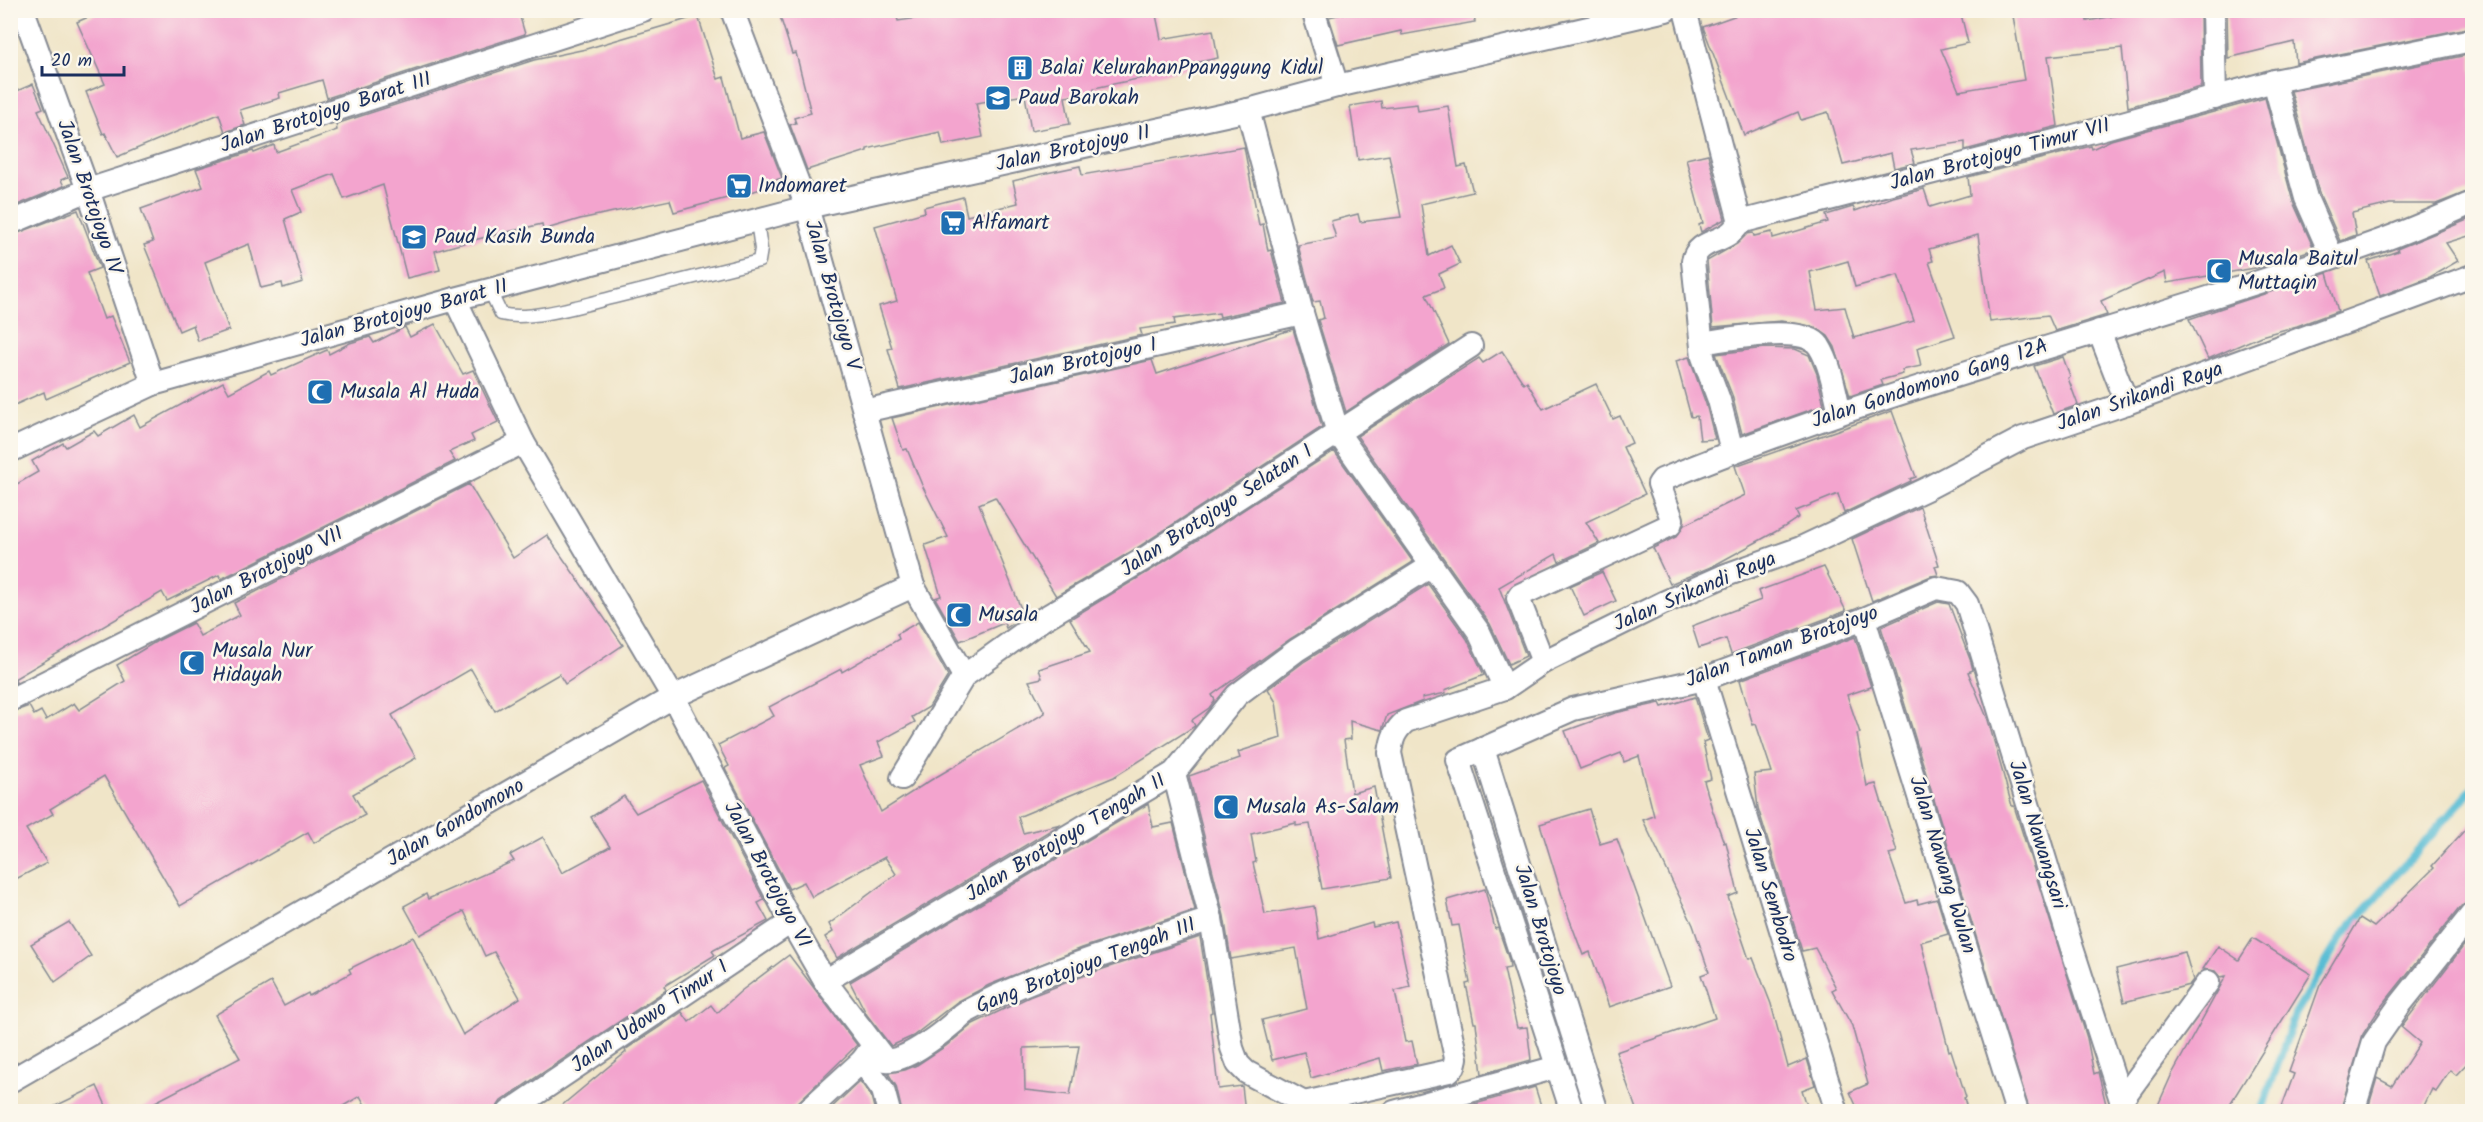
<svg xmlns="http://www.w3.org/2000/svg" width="2483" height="1122" font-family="Kalam,sans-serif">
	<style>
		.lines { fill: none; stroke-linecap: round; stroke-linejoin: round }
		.stream { stroke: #56bcd4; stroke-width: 8 }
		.building { fill: #f3a4ce; fill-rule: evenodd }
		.lane-casing { stroke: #868a93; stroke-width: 15 }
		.street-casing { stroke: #868a93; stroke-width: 26 }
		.lane { stroke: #fff; stroke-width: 12 }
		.street { stroke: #fff; stroke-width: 22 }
		.labels { text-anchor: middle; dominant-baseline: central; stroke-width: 5; stroke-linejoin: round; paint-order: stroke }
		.poi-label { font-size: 21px; fill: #1b2f5e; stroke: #fbf7ec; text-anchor: start }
		.street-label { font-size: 21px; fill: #1b2f5e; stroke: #fbf7ec }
	</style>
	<rect width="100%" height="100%" fill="#fbf7ec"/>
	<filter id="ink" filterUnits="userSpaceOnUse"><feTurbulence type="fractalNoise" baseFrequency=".0167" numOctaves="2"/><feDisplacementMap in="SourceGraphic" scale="12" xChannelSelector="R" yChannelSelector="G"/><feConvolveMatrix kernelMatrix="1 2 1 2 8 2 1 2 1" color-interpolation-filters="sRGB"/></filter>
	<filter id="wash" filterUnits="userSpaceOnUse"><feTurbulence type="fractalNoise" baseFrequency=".008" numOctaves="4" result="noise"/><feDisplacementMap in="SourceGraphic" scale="24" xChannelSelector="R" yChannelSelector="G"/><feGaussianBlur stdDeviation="1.35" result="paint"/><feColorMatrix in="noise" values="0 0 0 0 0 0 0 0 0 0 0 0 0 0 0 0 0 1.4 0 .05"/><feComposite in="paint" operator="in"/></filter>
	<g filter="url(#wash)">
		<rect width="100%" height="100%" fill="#f0e5c8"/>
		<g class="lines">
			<polyline class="stream" points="2261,1112 2295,1015 2341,937 2472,789"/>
		</g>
		<g id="blocks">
			<g class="building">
				<polygon points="104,10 518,10 525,34 327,98 322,80 279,93 280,98 240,110 245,125 225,132 219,114 117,157 105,133 103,134 86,92 105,84 77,22"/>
				<polygon points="778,10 895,10 898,21 937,15 937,10 972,10 973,17 998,10 1155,10 1161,39 1213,30 1218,58 1194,63 1195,67 1094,88 1094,92 1065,97 1070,124 1031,131 1025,95 976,103 983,137 943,145 940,132 867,149 867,151 807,170 790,125 796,123 794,118 811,113 796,53 792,54"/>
				<polygon points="1358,10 1474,10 1475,22 1402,35 1401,31 1338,45 1329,17"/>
				<polygon points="1751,10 1960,10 1968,43 1941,49 1959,91 2024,80 2012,10 2085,10 2087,21 2145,10 2200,10 2201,87 2128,107 2122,48 2048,56 2058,126 1965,150 1965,142 1911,150 1915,163 1894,168 1891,153 1843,165 1828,112 1801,120 1798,112 1744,135 1703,27"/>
				<polygon points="2227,10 2472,10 2472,27 2296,63 2294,42 2228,58"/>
				<polygon points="698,16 718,79 724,77 740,138 764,132 782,178 772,181 773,186 674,212 670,200 580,219 543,230 542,224 478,239 435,251 440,270 407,278 383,185 344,199 334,174 292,190 301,212 285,219 303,282 283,288 282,283 261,288 249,244 205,262 229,330 198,341 193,325 179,331 144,245 153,242 141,209 203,187 196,169 253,151 254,153 274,145 276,152 337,130 336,124 534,60 586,49"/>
				<polygon points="2472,54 2472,190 2436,204 2390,204 2352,213 2356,235 2340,241 2319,193 2291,91"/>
				<polygon points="33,84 43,108 38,110 68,177 61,180 64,186 10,208 10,94"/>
				<path d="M2265,98L2293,202L2314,249L2261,267L2167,283L2165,272L2101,301L2107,315L2055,331L2048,315L1990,322L1978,235L1929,249L1933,261L1929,262L1955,336L1917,348L1921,366L1902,370L1903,374L1881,380L1883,385L1850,396L1835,347L1828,336L1815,327L1781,321L1713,327L1707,261L1737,244L1747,234L1753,233L1754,236L1772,232L1773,238L1828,222L1826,215L1853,207L1855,211L1893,197L1924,189L1930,207L1970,195L1968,177L2091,146L2092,149L2111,140ZM1848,261L1855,287L1898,275L1914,321L1854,338L1845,307L1817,310L1810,272Z"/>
				<polygon points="1381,101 1382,108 1417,104 1418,111 1448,106 1458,167 1466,165 1473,192 1421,204 1429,256 1451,245 1460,264 1439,274 1444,288 1426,295 1449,344 1346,412 1318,320 1324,318 1320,301 1313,302 1298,245 1336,238 1331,221 1358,214 1360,222 1401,217 1389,155 1358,160 1350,106"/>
				<polygon points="1244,147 1259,225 1263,224 1268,251 1271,250 1285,303 1220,317 1219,313 1174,319 1175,324 1140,329 1142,335 900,389 888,349 892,348 879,306 897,301 875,226 925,212 924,207 963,197 967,216 1018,203 1013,181 1037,175 1080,166 1082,175"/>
				<polygon points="1708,154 1725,219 1701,232 1699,225 1703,223 1686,159"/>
				<polygon points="78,210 100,268 87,273 104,319 111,316 130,362 46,399 44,392 10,407 10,236"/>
				<polygon points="2472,218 2472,235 2446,243 2458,261 2430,277 2380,296 2368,261 2398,251 2397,249"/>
				<polygon points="2327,273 2338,311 2297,326 2261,336 2208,359 2189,319"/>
				<polygon points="435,324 463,374 473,370 498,422 471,435 474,441 449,452 455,461 221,579 219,575 167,601 162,592 14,679 16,682 10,685 10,488 38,472 32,461 63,443 66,447 94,431 98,436 134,415 140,427 223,382 229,393 269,371 271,375 327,350 329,354 350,343 370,337 374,343 405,327 410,337"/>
				<polygon points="1293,329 1322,427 1137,548 1056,596 995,497 979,504 1024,616 1006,628 1004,623 960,641 935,598 941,596 925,545 948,537 922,485 907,449 903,450 892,418 1152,360 1157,374"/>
				<polygon points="1765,348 1795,349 1809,355 1817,374 1824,405 1742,434 1732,395 1716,354"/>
				<polygon points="1502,351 1524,384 1527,382 1543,409 1596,384 1613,419 1620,416 1632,443 1623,447 1645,494 1586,522 1599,543 1559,562 1556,554 1499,587 1526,656 1509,664 1490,624 1357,436 1479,358 1483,363"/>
				<polygon points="1689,357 1706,404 1715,439 1700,440 1697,416 1691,417 1676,361"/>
				<polygon points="2063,357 2070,377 2068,378 2078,405 2053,414 2034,366"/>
				<polygon points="1892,411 1916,477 1910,479 1911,481 1844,513 1838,494 1796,511 1799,517 1784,527 1713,566 1670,584 1653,548 1676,537 1684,525 1745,495 1735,466"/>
				<polygon points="1334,451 1413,562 1290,639 1212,695 1215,700 1209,708 1192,720 1195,726 1114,777 1018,817 1023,833 1061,824 837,958 825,937 833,932 829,924 896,874 885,857 812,897 804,882 789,889 725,768 729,766 718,745 774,716 769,707 841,669 842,672 899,639 897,634 918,622 948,676 929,707 912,717 915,722 878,742 884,756 860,765 881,812 931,780 1045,713 1029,681 1042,678 1039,669 1090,652 1070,619 1151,570"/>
				<polygon points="469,484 513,558 547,535 623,645 565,684 559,674 495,711 471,669 392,715 416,758 353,794 365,815 314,843 308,832 180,906 104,776 50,809 53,814 26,829 47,863 10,882 10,713 29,706 34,715 41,711 46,720 74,703 79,710 125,681 117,665 157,641 193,623 200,636 240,615 234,603"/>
				<polygon points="1920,507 1939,565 1935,566 1938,575 1931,576 1872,601 1852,539"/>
				<polygon points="1824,567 1846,611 1731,654 1726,639 1699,648 1692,626 1761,600 1758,591"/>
				<polygon points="1602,572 1616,601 1584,616 1570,586"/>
				<polygon points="1428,584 1467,639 1484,675 1445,690 1446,693 1422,698 1423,701 1387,715 1382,730 1350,721 1351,739 1344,740 1352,793 1374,787 1391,878 1322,889 1310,824 1296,826 1296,823 1251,834 1256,862 1253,863 1265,914 1314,906 1319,939 1372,923 1373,927 1396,922 1410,987 1395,991 1405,1042 1412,1041 1417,1064 1383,1071 1380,1058 1311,1078 1304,1052 1272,1060 1262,1020 1307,1009 1296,948 1231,959 1224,916 1189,776 1240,758 1238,752 1281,738 1276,702 1268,689 1305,661"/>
				<polygon points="1938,602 1949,604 1971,662 1973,670 1968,672 1988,720 2012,806 2014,806 2087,1038 2094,1074 2098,1072 2108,1112 2030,1112 1881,627"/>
				<polygon points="1855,637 1871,687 1847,695 1860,733 1857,734 1867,786 1876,784 1897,852 1889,854 1906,903 1917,900 1918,904 1937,899 1948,934 1921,942 1949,1051 1951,1050 1966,1097 1964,1098 1968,1112 1859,1112 1850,1092 1868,1084 1852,1026 1832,990 1836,988 1815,948 1802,951 1758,808 1754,774 1772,772 1756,724 1753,725 1740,680"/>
				<polygon points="1695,697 1708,740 1703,742 1711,779 1704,781 1712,809 1724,843 1726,842 1738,893 1728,897 1749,959 1753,958 1771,1004 1788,1067 1807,1059 1815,1085 1802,1090 1809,1112 1637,1112 1616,1052 1715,1018 1701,975 1709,972 1693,925 1643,820 1654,816 1639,756 1624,762 1621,753 1580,769 1565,731 1615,713 1660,703 1662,707"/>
				<polygon points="701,780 764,900 758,903 768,921 712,951 715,955 664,986 666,990 501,1101 497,1107 488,1112 369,1112 360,1096 333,1112 136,1112 240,1058 215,1015 271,982 284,1006 308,993 309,996 351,973 349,969 413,937 463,1035 520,998 494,952 485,956 464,911 420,935 404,906 426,894 428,899 514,861 510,855 543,837 562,873 610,847 591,817 624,796 636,813"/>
				<polygon points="1148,804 1153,827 1173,823 1195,910 1082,948 989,985 957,1002 913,1036 891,1046 867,1015 850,982"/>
				<polygon points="1589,809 1600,844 1617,839 1670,986 1609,1007 1590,952 1583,955 1568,915 1540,824"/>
				<polygon points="2472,822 2472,901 2461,906 2380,1008 2363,1034 2340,1112 2280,1112 2294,1074 2289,1072 2320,985 2360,918 2374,927 2434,868 2432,866"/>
				<polygon points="1485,889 1495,929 1498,928 1509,960 1510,968 1504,969 1517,1028 1527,1027 1531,1060 1482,1074 1476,1023 1474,1023 1466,984 1470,983 1459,925 1452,926 1447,900"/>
				<polygon points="69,922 91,956 55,982 31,944"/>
				<polygon points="2472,935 2472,1058 2456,1075 2450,1070 2436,1091 2432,1089 2421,1112 2367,1112 2377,1078 2392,1086 2420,1043 2401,1027"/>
				<path d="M1200,937L1212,1012L1210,1013L1218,1089L1242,1086L1245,1112H902L896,1086L888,1073L905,1070L917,1065L946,1046L973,1024L1029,997L1091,973ZM1079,1046L1070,1095L1025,1090L1024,1048Z"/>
				<polygon points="2253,938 2311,974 2225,1112 2155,1112 2171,1076 2226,976 2220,977 2215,971 2203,969 2218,946 2239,960"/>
				<polygon points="2185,952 2193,980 2189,985 2124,1002 2116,969"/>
				<polygon points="789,955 857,1045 788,1112 554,1112 626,1052 625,1050 682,1012 689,1022 711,1005 717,1013 741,991"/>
				<polygon points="860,1081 871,1096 875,1112 827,1112"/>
				<polygon points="97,1086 109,1112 43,1112"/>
				<polygon points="1535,1087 1543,1112 1447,1112"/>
			</g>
		</g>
	</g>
	<g filter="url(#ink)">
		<use href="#blocks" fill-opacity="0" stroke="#868a93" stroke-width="1.5"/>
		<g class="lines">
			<defs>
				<path id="lane" d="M490,291L501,314C530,322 585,304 615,297C663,285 711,273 759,261L761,249L757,221"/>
				<g id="street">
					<polyline points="23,10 88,190 153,384"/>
					<polyline points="732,10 807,207 913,586 964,676"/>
					<polyline points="1313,10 1337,86"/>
					<polyline points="1685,10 1740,222 2097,130 2274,81 2472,40"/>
					<polyline points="2213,10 2215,98"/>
					<polyline points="2274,81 2306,198 2332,257"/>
					<polyline points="1248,110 1302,313 1338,433 1479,632 1505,688"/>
					<polyline points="10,223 88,190 643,10"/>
					<path d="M455,299L523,442L673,697L791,922L825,981L885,1060C903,1063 938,1036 952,1024C957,1020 961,1015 966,1012C1039,972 1132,946 1211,919"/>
					<polyline points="2099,331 2127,403"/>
					<path d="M1702,343C1726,339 1804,324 1819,346C1831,365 1835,392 1840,413"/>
					<polyline points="864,411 1302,313"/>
					<polyline points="10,451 153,384 455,299 807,207 1248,110 1337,86 1666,10"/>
					<path d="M1732,451L1719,400L1703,357L1693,261C1697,242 1717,243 1730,233C1734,230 1737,225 1740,222"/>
					<polyline points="1864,619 2017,1112"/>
					<path d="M1543,662L1518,598L1520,595L1670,525L1672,519L1659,484L1662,480C1895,383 2142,326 2380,241C2411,230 2442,216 2472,203"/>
					<polyline points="1704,679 1837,1112"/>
					<polyline points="10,700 523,442"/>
					<polyline points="1483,749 1597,1112"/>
					<polyline points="1174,773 1211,919 1232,1048 1238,1064 1246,1072 1304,1103"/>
					<polyline points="902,778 964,676 1043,619 1144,559 1471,346"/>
					<polyline points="825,981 1174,773 1237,695 1297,650 1431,566"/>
					<polyline points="862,1061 883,1090 889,1112"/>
					<polyline points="10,1081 673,697 913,586"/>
					<polyline points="2121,1101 2208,982"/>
					<polyline points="509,1112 791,922"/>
					<polyline points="806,1112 862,1061 873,1046"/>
					<path d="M1305,1112L1304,1103L1449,1071L1454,1066L1456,1058L1390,753C1392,739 1394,731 1406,721L1505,688L1543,662L1663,603L1726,575L1801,548L1926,489L2023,438L2127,403L2472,276"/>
					<polyline points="1394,1112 1557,1067"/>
					<polyline points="1572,1112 1458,760 1573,709 1704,679 1864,619 1936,588 1958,592 1967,604 2071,945 2125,1112"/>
					<polyline points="2353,1112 2374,1042 2399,1006 2472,914"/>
				</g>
			</defs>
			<use href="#lane" class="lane-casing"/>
			<use href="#street" class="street-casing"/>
			<use href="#lane" class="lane"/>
			<use href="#street" class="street"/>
		</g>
	</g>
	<defs>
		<symbol id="building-square" viewBox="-11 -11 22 22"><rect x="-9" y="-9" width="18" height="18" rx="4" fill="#1f6fb2" stroke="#fbf7ec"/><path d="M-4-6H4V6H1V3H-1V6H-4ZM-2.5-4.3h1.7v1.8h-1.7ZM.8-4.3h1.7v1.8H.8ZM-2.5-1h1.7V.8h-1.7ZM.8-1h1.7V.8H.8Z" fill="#fff"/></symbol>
		<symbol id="school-square" viewBox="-11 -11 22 22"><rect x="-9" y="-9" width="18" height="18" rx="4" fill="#1f6fb2" stroke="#fbf7ec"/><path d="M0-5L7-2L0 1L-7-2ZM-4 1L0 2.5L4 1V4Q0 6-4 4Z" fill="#fff"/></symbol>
		<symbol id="supermarket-square" viewBox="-11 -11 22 22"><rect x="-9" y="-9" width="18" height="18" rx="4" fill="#1f6fb2" stroke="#fbf7ec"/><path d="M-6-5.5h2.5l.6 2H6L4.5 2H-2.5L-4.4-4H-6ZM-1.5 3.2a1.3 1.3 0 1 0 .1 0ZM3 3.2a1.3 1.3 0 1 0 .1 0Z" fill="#fff"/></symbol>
		<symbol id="mosque-square" viewBox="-11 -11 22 22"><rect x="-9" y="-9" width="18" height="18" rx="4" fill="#1f6fb2" stroke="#fbf7ec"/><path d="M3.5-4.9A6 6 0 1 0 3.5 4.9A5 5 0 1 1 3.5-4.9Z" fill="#fff"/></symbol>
	</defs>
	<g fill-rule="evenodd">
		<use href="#building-square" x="1005" y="53" width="30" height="30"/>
		<use href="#school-square" x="983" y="83" width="30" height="30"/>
		<use href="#supermarket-square" x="724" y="171" width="30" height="30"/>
		<use href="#supermarket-square" x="938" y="208" width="30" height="30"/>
		<use href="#school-square" x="399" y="222" width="30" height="30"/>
		<use href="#mosque-square" x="2204" y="256" width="30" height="30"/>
		<use href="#mosque-square" x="305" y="377" width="30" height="30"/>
		<use href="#mosque-square" x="944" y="600" width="30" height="30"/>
		<use href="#mosque-square" x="177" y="648" width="30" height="30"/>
		<use href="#mosque-square" x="1211" y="792" width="30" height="30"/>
	</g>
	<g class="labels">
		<g class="poi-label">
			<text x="1040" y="68">Balai KelurahanPpanggung Kidul</text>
			<text x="1018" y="98">Paud Barokah</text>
			<text x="758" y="186">Indomaret</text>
			<text x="972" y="223">Alfamart</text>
			<text x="434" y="237">Paud Kasih Bunda</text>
			<text x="2238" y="259">Musala Baitul<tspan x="2238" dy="24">Muttaqin</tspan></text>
			<text x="340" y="392">Musala Al Huda</text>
			<text x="978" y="615">Musala</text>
			<text x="212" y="651">Musala Nur<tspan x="212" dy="24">Hidayah</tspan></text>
			<text x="1246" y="807">Musala As-Salam</text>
		</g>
		<g class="street-label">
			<text transform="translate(326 113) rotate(-18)">Jalan Brotojoyo Barat III</text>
			<text transform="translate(1073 149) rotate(-12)">Jalan Brotojoyo II</text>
			<text transform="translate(2000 155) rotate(-15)">Jalan Brotojoyo Timur VII</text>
			<text transform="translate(89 197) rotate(71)">Jalan Brotojoyo IV</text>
			<text transform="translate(832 295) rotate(74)">Jalan Brotojoyo V</text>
			<text transform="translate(404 314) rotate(-15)">Jalan Brotojoyo Barat II</text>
			<text transform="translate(1083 362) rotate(-13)">Jalan Brotojoyo I</text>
			<text transform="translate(1930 384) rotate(-18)">Jalan Gondomono Gang 12A</text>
			<text transform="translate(2140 397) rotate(-19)">Jalan Srikandi Raya</text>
			<text transform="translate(1217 511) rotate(-33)">Jalan Brotojoyo Selatan I</text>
			<text transform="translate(267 571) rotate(-27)">Jalan Brotojoyo VII</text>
			<text transform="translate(1695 592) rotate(-23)">Jalan Srikandi Raya</text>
			<text transform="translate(1782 647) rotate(-20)">Jalan Taman Brotojoyo</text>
			<text transform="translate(456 823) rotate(-30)">Jalan Gondomono</text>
			<text transform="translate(2037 835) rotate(73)">Jalan Nawangsari</text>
			<text transform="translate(1066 838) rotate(-31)">Jalan Brotojoyo Tengah II</text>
			<text transform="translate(1942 865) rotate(73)">Jalan Nawang Wulan</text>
			<text transform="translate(767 875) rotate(62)">Jalan Brotojoyo VI</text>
			<text transform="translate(1770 895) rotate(73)">Jalan Sembodro</text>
			<text transform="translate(1540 930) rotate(73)">Jalan Brotojoyo</text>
			<text transform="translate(1086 966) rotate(-21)">Gang Brotojoyo Tengah III</text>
			<text transform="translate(650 1017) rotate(-34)">Jalan Udowo Timur I</text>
		</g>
	</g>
	<rect width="2483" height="1122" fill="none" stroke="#fbf7ec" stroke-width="36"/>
	<path d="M42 66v9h82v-9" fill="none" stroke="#1b2f5e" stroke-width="3"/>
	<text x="51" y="66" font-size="18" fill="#1b2f5e" stroke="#fbf7ec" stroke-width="4.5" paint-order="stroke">20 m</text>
</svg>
